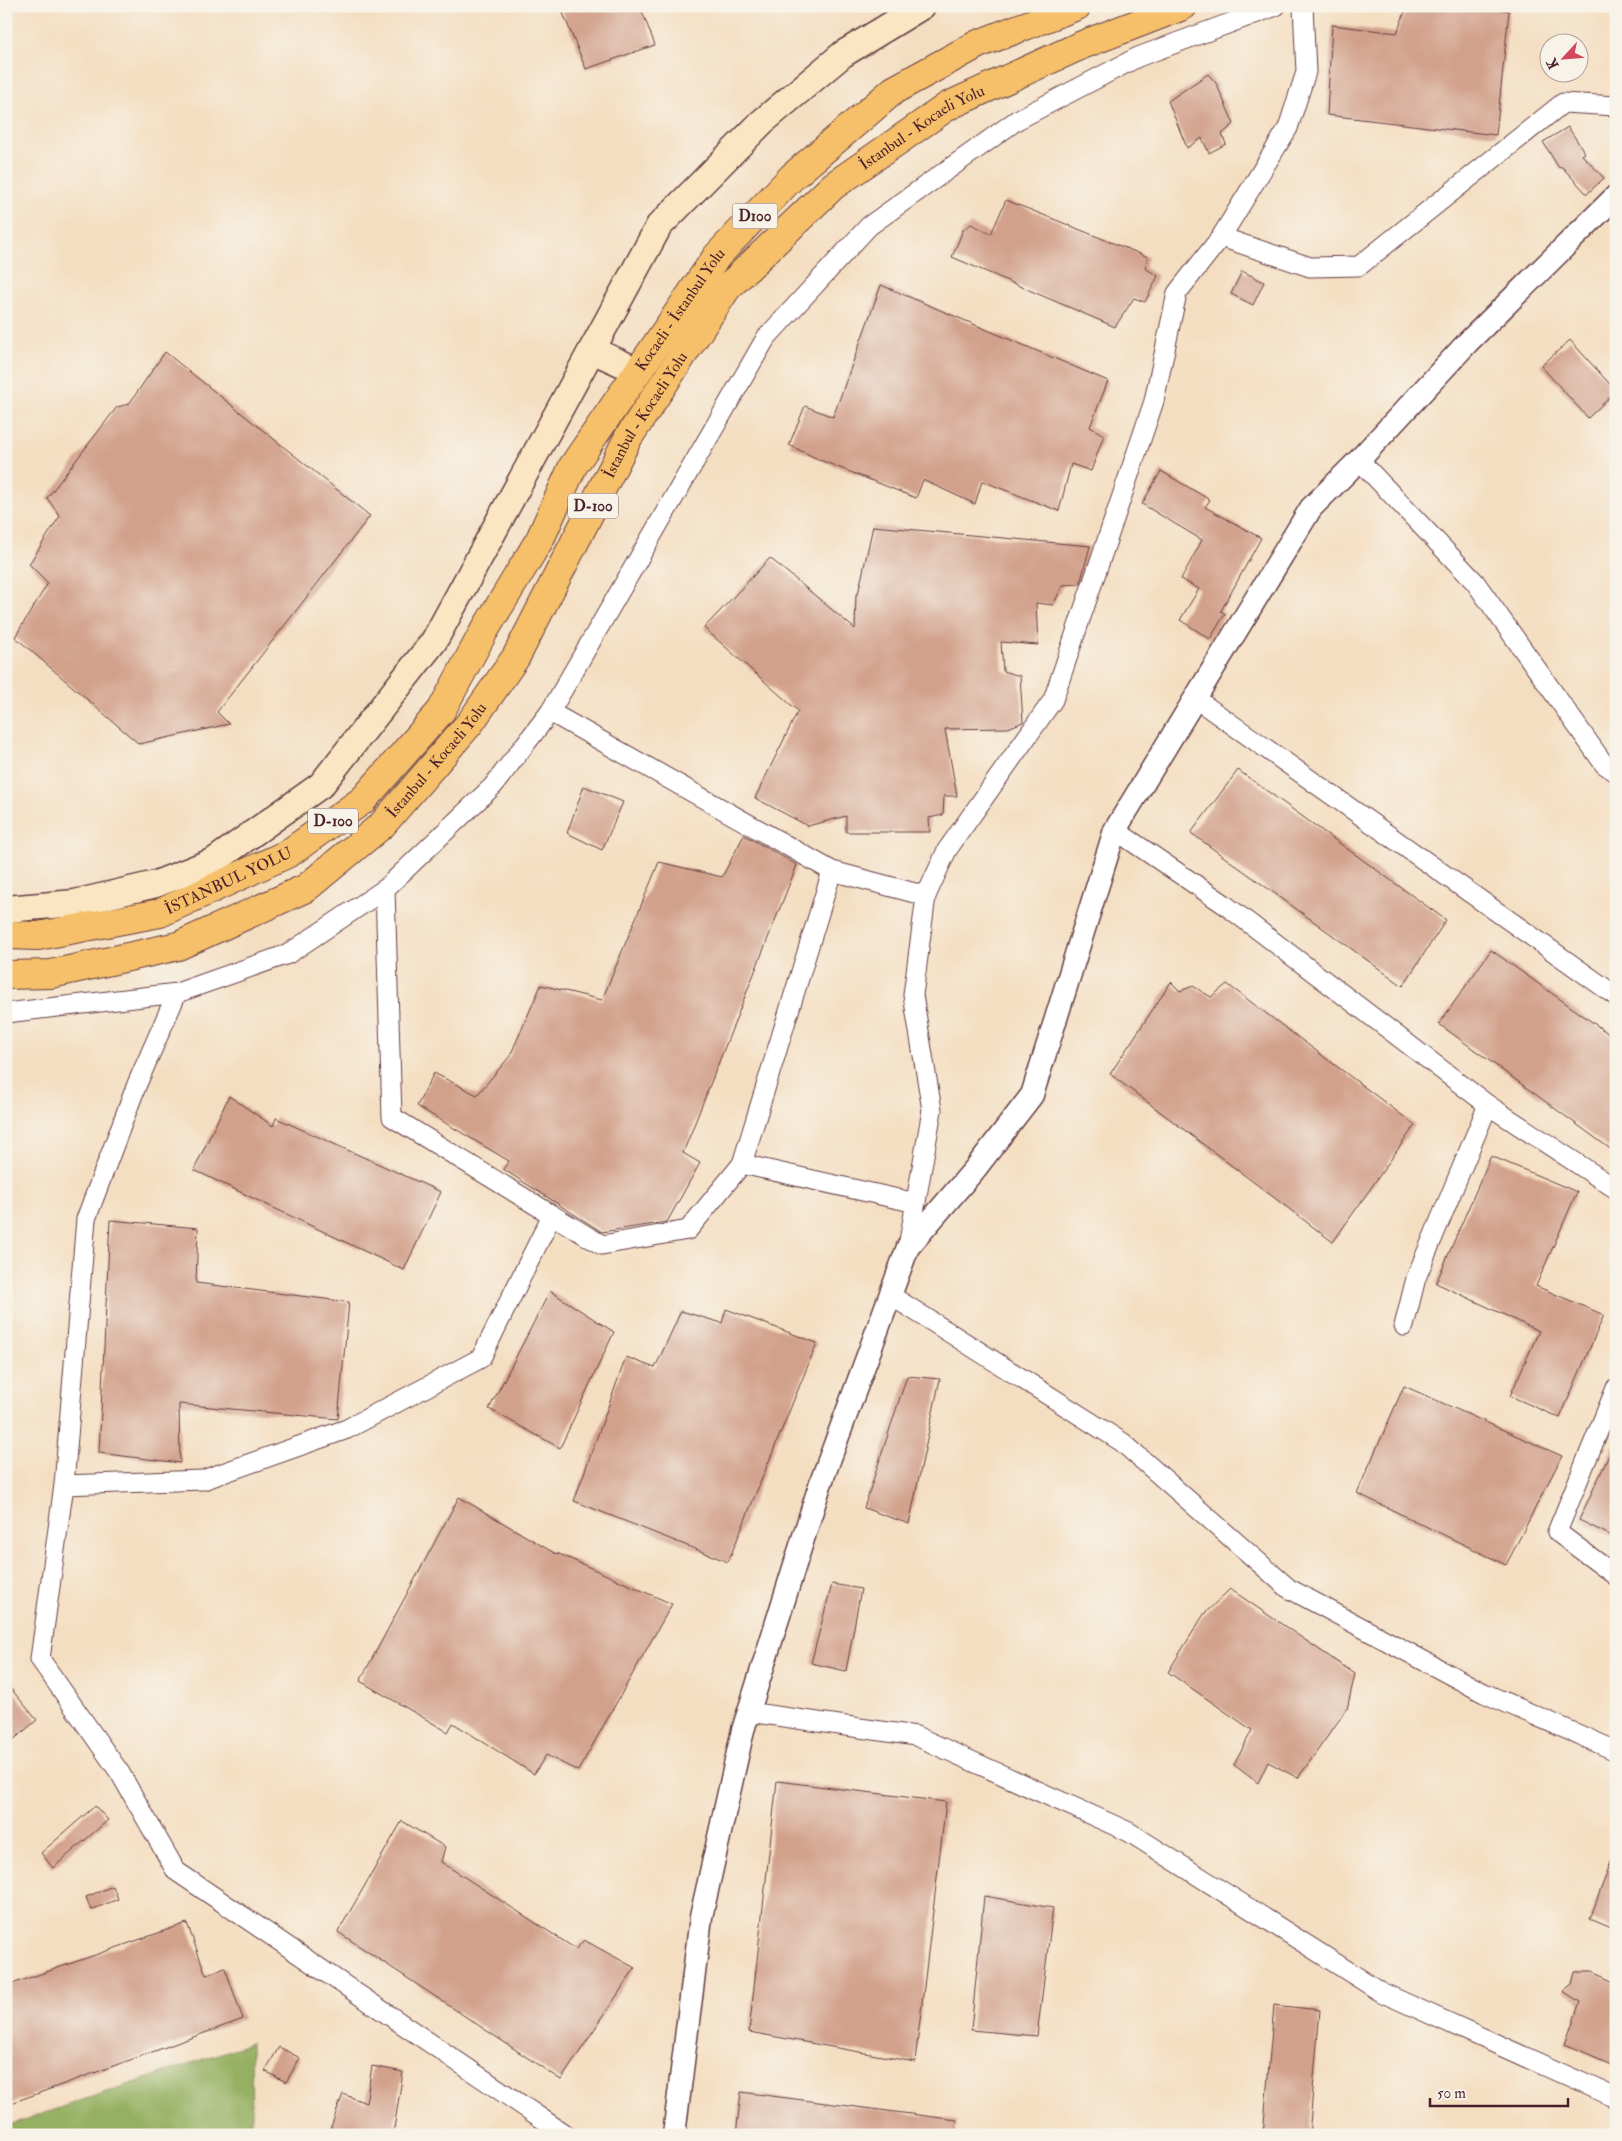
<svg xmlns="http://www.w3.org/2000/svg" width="1622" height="2141" font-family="'IM FELL Double Pica',serif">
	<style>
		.forest { fill: #95b062; stroke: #706846 }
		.building { fill: #d2a18c }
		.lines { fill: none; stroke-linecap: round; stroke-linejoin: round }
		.minor-casing { stroke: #643c42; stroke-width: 21 }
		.tertiary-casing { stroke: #643c42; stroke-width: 25 }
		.secondary-casing { stroke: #643c42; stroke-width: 29 }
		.trunk-casing { stroke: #643c42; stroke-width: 30 }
		.minor { stroke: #fff; stroke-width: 19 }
		.tertiary { stroke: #fff; stroke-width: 22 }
		.secondary { stroke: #fbe6c4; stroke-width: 26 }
		.trunk { stroke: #f6c06b; stroke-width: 28 }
		.labels { text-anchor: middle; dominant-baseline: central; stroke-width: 4; stroke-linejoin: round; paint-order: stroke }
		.shield { fill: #f7f3e8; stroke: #7e5f64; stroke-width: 1 }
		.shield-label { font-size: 15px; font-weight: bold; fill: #4a1f2b }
		.street-label { font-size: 16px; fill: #4a1f2b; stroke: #f7f3e8 }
	</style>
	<rect width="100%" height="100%" fill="#f7f3e8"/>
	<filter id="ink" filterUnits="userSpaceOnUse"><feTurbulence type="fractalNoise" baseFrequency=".02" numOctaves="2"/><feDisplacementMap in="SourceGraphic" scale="10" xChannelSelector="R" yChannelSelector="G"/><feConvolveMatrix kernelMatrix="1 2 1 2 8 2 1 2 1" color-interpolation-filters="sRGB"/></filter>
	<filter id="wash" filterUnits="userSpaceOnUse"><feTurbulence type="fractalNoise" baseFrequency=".0096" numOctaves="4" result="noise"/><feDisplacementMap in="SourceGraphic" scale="20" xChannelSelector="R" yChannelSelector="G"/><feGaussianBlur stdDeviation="1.12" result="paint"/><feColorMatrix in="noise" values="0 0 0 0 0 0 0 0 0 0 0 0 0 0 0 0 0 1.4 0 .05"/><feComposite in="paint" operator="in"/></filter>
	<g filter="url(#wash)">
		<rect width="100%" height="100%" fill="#f4dec1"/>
		<polygon class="forest" points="251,2043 252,2135 6,2135 6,2126"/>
		<g id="blocks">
			<g class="building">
				<polygon points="560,6 640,6 655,45 586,69"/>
				<polygon points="1407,6 1475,6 1509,11 1496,135 1327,115 1332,25 1397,33"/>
				<polygon points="1208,74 1216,83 1234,124 1222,134 1226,144 1209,153 1202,138 1187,148 1168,101"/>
				<polygon points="1568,127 1585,153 1582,155 1604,178 1587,194 1562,167 1559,168 1543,142"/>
				<polygon points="1006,200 1148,257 1145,268 1158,276 1145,302 1134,298 1115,327 952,257 963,230 971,224 991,234"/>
				<polygon points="1242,271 1264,282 1253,305 1231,294"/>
				<polygon points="881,285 1108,381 1090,427 1104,435 1091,471 1071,464 1059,511 982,481 975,504 923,480 916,498 820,460 789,445 805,406 833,417"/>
				<polygon points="1570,340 1616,391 1588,418 1541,366"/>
				<polygon points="165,352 370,516 217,712 229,724 139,744 15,637 48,583 29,564 60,516 47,498 117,407 129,404"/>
				<polygon points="1161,471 1210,500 1205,507 1261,538 1221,611 1225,614 1210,639 1180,620 1199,589 1181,579 1202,540 1142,504"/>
				<polygon points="873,526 1090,546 1080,584 1063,585 1053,605 1036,603 1038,645 1001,642 1003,671 1020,676 1023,722 1008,728 945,729 957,796 944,796 943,815 929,818 930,832 846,832 846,816 808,826 755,798 798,711 704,628 770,558 855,629 856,594 858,594"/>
				<polygon points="1238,770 1446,920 1403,986 1191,833"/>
				<polygon points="584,786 623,802 602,850 567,833"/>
				<polygon points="744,835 797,865 683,1153 700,1163 667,1222 602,1232 503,1169 509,1161 417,1106 434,1073 477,1095 510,1056 541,985 602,1000 659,862 722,877"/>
				<polygon points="1491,950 1616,1039 1616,1153 1439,1024"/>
				<polygon points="1171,982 1180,991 1193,986 1211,997 1227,984 1415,1125 1333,1242 1110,1074"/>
				<polygon points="229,1096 273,1126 276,1118 441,1192 404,1270 194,1170"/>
				<polygon points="1491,1156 1577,1192 1536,1286 1604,1315 1560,1418 1510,1396 1539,1331 1436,1283"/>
				<polygon points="110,1220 198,1228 196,1283 349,1302 338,1419 179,1404 180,1463 99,1453"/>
				<polygon points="550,1291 614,1332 560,1448 489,1409"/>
				<polygon points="726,1309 817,1343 728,1562 574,1501 626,1357 655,1368 681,1311 722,1323"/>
				<polygon points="907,1376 940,1379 909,1524 864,1508"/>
				<polygon points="1404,1386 1562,1456 1506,1565 1357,1493"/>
				<polygon points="1616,1440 1616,1538 1579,1520"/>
				<polygon points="459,1497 556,1554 557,1553 672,1604 578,1771 546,1755 534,1774 453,1723 448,1732 360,1681"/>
				<polygon points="832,1584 861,1589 846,1671 811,1663"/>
				<polygon points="1230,1589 1355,1674 1347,1709 1298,1778 1268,1762 1258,1783 1234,1765 1252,1730 1168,1672 1204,1614"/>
				<polygon points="6,1683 37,1720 6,1746"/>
				<polygon points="777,1781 946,1802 915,2062 749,2032"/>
				<polygon points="95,1806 108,1820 53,1868 41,1853"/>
				<polygon points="402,1821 445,1847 441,1862 576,1949 584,1940 635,1968 561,2080 338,1932"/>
				<polygon points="1614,1853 1616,1853 1616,1930 1590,1919"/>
				<polygon points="113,1886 118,1899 91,1910 86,1897"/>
				<polygon points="984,1896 1053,1908 1037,2036 971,2030"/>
				<polygon points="187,1923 206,1975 225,1968 243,2019 6,2105 6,1986"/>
				<polygon points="1575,1972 1592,1972 1616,1983 1616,2066 1565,2044 1580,2002 1563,1991 1572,1984"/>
				<polygon points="1274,2005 1320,2010 1309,2135 1263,2135"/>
				<polygon points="279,2047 300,2058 286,2082 265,2071"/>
				<polygon points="372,2066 403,2072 393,2135 328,2135 343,2094 366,2103"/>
				<polygon points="741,2092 957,2120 955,2135 736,2135"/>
			</g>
		</g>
	</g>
	<g filter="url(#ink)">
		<use href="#blocks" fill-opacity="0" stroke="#643c42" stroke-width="1"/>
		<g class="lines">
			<defs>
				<g id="minor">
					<polyline points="1221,237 1310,267 1359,266 1563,103 1616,106"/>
					<polyline points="1359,460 1475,582 1604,764 1616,772"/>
					<polyline points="1196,699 1616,996"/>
					<polyline points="550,712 832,871 926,896"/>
					<polyline points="1115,830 1224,904 1488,1105"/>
					<polyline points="385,889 392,1117 552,1215"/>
					<polyline points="177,993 137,1084 86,1219 64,1485 40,1659 120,1773 176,1871 566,2135"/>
					<polyline points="6,1013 177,993 288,954 385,889 493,786 550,712 766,338 869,226 1017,120 1138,57 1276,6"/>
					<polyline points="742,1164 832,871"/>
					<polyline points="908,1247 932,1110 913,995 926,896 947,850 1053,700 1154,401 1177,293 1221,237 1288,128 1306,72 1303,6"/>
					<polyline points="890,1295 1122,1442 1288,1588 1484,1693 1616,1751"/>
					<polyline points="1404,1326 1416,1278 1488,1105 1616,1189"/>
					<polyline points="1616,1388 1557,1532 1616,1576"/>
					<polyline points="64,1485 203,1480 347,1429 481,1358 552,1215 602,1245 688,1230 742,1164 916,1203"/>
					<polyline points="748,1712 916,1736 1129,1832 1381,1992 1616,2098"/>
				</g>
				<polyline id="tertiary" points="674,2135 701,1917 743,1730 820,1485 908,1247 975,1169 1032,1095 1115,830 1311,508 1359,460 1468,342 1616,196"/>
				<g id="secondary">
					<polyline points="592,350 638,371"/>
					<polyline points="6,909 75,903 156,884 214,861 321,785 434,641 659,226 762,122 843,54 922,6"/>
				</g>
				<g id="trunk">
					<path id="s1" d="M6,935L38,936L160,913L289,853L363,800L441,711L483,633L540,539L573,466L717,256L792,177L894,90L978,44L1077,6"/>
					<path id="s2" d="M6,975L51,974L178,946L306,888L382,825L470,723L516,657L628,438L727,288L833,186L948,106L1082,45L1183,6"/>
				</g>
			</defs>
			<use href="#minor" class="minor-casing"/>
			<use href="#tertiary" class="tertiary-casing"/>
			<use href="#secondary" class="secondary-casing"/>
			<use href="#trunk" class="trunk-casing"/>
			<use href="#minor" class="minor"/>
			<use href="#tertiary" class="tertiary"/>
			<use href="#secondary" class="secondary"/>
			<use href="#trunk" class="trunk"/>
		</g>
	</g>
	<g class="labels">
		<g class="shield">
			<rect x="732.5" y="203.5" width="45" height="25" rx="4"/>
			<rect x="568" y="493.5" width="50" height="25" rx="4"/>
			<rect x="308" y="808.5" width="50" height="25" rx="4"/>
		</g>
		<g class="shield-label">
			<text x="755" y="216">D100</text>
			<text x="593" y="506">D-100</text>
			<text x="333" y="821">D-100</text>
		</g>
		<g class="street-label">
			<text stroke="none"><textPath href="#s2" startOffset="1309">İstanbul - Kocaeli Yolu</textPath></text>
			<text stroke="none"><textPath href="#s1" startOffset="976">Kocaeli - İstanbul Yolu</textPath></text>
			<text stroke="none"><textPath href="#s2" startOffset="904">İstanbul - Kocaeli Yolu</textPath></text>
			<text stroke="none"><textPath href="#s2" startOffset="499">İstanbul - Kocaeli Yolu</textPath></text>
			<text stroke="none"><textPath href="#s1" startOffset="232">İSTANBUL YOLU</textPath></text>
		</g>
	</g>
	<rect width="1622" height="2141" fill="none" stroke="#f7f3e8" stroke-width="25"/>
	<g transform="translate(1564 58) rotate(244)"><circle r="24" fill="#f7f3e8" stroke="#b29e9c"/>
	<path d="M0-4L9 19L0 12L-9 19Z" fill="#d1495b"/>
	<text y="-8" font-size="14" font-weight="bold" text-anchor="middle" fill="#4a1f2b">K</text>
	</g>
	<path d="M1430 2098v8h138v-8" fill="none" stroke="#4a1f2b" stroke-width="2.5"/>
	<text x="1437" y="2098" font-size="15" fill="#4a1f2b" stroke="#f7f3e8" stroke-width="4" paint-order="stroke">50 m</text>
</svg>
